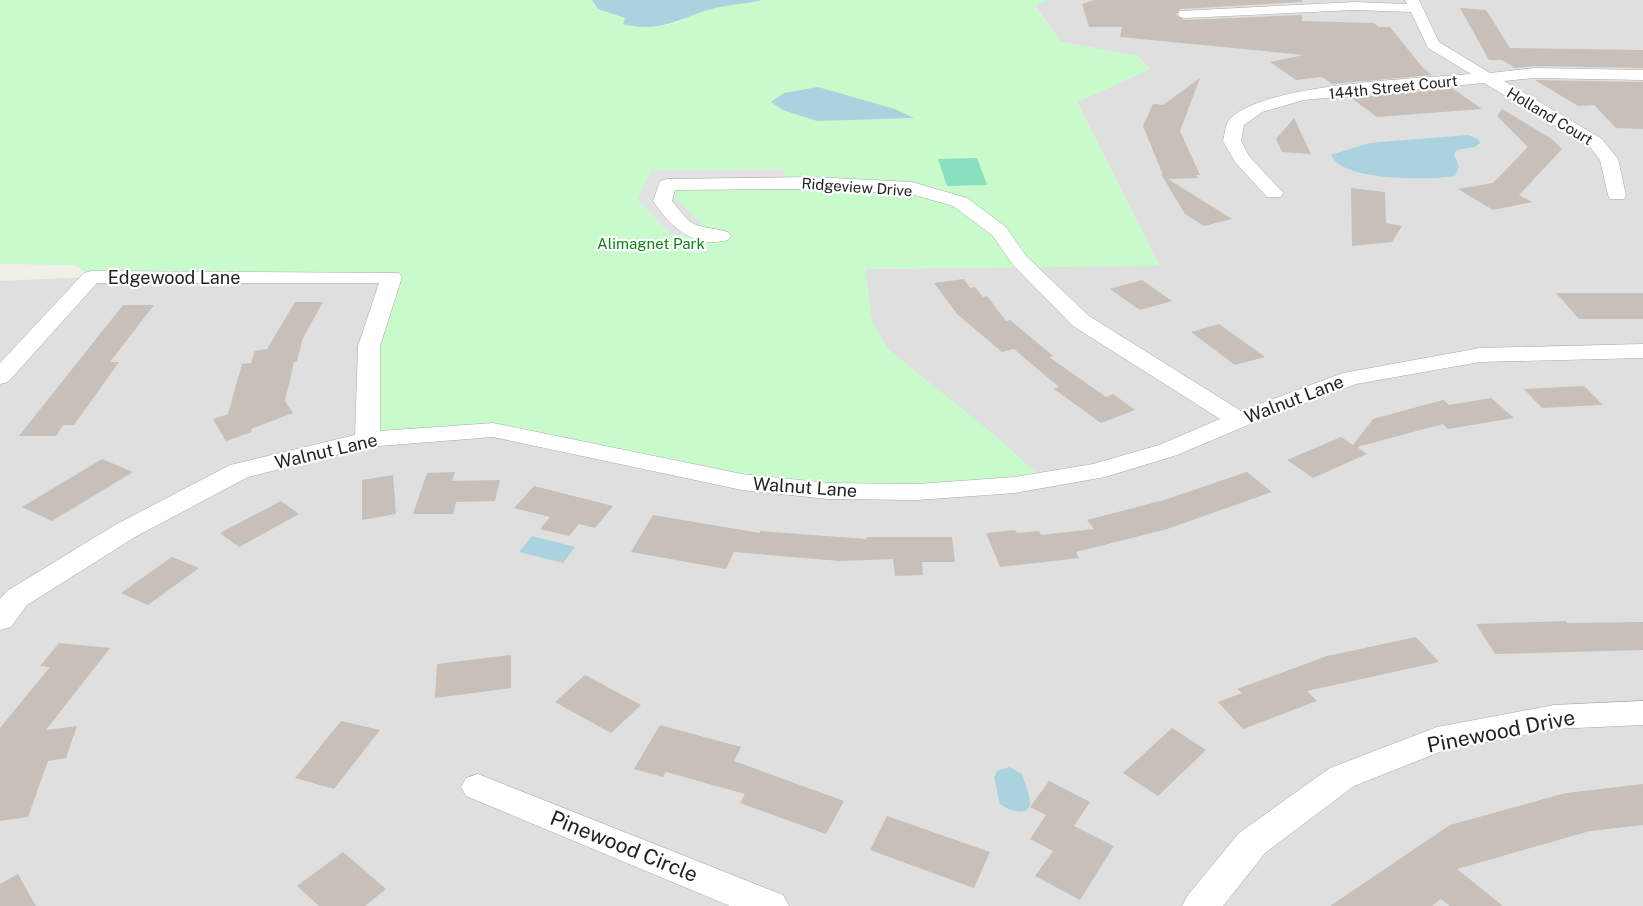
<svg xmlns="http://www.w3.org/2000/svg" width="1643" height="906" font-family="'Public Sans',sans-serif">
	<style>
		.residential { fill: #e0dfdf }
		.park { fill: #c8facc }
		.pitch { fill: #88e0be }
		.parking { fill: #e2e2e2 }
		.water { fill: #aad3df }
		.building { fill: #c7bfb8 }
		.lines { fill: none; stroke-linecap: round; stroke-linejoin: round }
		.street-casing { stroke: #a9a9a9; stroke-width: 1 }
		.street { fill: #fff; fill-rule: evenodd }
		.labels { text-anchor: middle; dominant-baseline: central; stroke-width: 4.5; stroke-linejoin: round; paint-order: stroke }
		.far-street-label { font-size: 15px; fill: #222; stroke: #fff }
		.far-park-label { font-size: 15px; fill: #0c8416; stroke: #fff }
		.street-label { font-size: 18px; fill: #222; stroke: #fff }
		.near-street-label { font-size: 21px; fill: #222; stroke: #fff }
	</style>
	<rect width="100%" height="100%" fill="#f2efe9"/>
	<polygon class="residential" points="1049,0 1643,0 1643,906 0,906 0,281 91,277 391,281 928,383 888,349 872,322 865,269 1159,265 1077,102 1149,69 1138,56 1061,42 1035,5"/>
	<polygon class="park" points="0,0 592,0 598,9 658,27 680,22 685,17 717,7 762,0 1049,0 1035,6 1061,42 1138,56 1149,70 1077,102 1160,266 865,269 872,322 888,349 997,437 1044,480 828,491 493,430 367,439 369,346 392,278 91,277 75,265 0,264"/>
	<polygon class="pitch" points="977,158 987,185 947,186 938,159"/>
	<polygon class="parking" points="652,169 666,170 785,169 783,188 671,188 670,193 702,224 674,238 637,199"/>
	<g class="water">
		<path d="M592,0H762C747,4 731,4 715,8C680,17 662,34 623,24L625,18L598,9Z"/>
		<polygon points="818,87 895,109 914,118 817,121 783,110 771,102 784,93"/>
		<path d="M1468,135L1478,139L1480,143L1475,147L1457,150L1454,154L1459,167L1455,176C1431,180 1342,182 1331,155L1369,143Z"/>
		<polygon points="532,536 575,547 563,563 519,552"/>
		<path d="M1009,767L1022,774C1024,782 1030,794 1030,803C1028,819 1007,809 1000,804L994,777L997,771Z"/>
	</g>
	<g class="building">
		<polygon points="1094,0 1302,0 1302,2 1180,9 1176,15 1185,20 1302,15 1302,21 1374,23 1379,27 1390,27 1423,68 1432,75 1332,84 1322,77 1296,80 1270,62 1304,55 1120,37 1122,27 1089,27 1082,4"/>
		<polygon points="1460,8 1486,10 1510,48 1643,50 1643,68 1535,66 1515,68 1502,60 1489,60"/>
		<polygon points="1200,78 1180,131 1200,175 1196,175 1198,178 1168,179 1232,219 1204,226 1185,214 1161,174 1163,175 1143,126 1153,104 1163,105"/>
		<polygon points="1535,80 1643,82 1643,129 1616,128 1594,105 1578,106"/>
		<polygon points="1452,88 1482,109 1377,117 1351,98"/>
		<polygon points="1502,109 1552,139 1562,149 1519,195 1532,202 1493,210 1458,189 1493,183 1528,147 1497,116"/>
		<polygon points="1294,118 1311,154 1282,152 1276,139"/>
		<polygon points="1351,188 1385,192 1386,223 1402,226 1392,242 1352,246"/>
		<polygon points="964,279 970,288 975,287 983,297 987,296 1006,321 1010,320 1053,356 1049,357 1106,397 1113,394 1135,410 1101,423 1054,389 1059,387 1014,349 1002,352 957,314 934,283"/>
		<polygon points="1142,280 1172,301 1140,310 1110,289"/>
		<polygon points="1556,293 1643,293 1643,319 1579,319"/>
		<polygon points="295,302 323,302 303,338 297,361 294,362 285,401 293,413 251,429 252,432 226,441 213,419 228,414 242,364 251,363 255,351 267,349"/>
		<polygon points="123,305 154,305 110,362 119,362 74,425 63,425 56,436 19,436"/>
		<polygon points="1219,324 1265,357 1235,365 1191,332"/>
		<polygon points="1584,386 1603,405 1542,408 1524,389"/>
		<polygon points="1491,398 1514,418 1448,429 1443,424 1357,447 1367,454 1313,478 1287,460 1341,437 1353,445 1373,419 1439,401 1444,400 1449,405"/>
		<polygon points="102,459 133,472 52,521 22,507"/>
		<polygon points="455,472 452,481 500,480 495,501 456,502 453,514 413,514 427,473"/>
		<polygon points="1247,472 1272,492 1167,529 1076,552 1079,558 1000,567 986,533 1015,530 1017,533 1039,531 1041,535 1094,529 1087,520 1164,500"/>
		<polygon points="393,475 396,514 362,520 362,480"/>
		<polygon points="534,486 613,506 595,528 579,524 569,536 540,529 550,517 514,508"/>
		<polygon points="281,501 299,514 239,547 220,533"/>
		<polygon points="653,515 760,533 760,531 867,539 866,537 952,537 955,562 922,562 923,575 895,576 893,559 840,561 734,552 726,569 631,552"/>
		<polygon points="172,557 199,568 148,605 121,593"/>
		<polygon points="1566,621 1567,623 1643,622 1643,650 1495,654 1476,624"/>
		<polygon points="1416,637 1439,662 1307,691 1317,701 1243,729 1218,702 1242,693 1237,689 1327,656"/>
		<polygon points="59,643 110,648 46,730 77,726 66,758 48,761 28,817 0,821 0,728 50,667 40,666"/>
		<polygon points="511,655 511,688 435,698 437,664"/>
		<polygon points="585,675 641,705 611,733 555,702"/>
		<polygon points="341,721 380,730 334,789 295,778"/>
		<polygon points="660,725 741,747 734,761 844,801 826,834 740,803 745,794 666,772 663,777 634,769"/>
		<polygon points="1172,728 1206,750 1158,796 1123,773"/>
		<polygon points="1049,781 1090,802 1074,826 1114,846 1080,900 1035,876 1053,851 1030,839 1046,815 1030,807"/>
		<polygon points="1643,784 1643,825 1590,831 1457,869 1503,906 1450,906 1441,899 1432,906 1330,906 1450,825 1566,793"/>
		<polygon points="887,816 990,852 974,888 870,850"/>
		<polygon points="343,852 386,889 365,906 319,906 297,886"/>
		<polygon points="18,874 36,906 0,906 0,884"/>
	</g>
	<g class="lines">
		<defs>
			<g id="street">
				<path d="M1405,0H1419L1439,42L1490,73L1535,68L1643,70V80L1535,78L1504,81L1602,139L1618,159L1626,195L1624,199H1610L1608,195L1600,160L1590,147L1484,83L1304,100L1262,112L1244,125L1241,141L1249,156L1283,193L1281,197H1267L1235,162L1223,141C1225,134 1225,124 1230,119C1265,83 1417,79 1471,74L1428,48L1411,12L1354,10L1185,18L1180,17L1178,14L1180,11L1354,2L1407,4Z"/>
				<path d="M813,177L912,182L967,198L1006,227L1027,257L1089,316L1241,411L1343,373L1480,348L1643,344V358L1480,362L1356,384L1248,425L1177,455L1105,477L1015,493L917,500L828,499L742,490L493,437L367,447L248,477L135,537L27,605L11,627L0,630V599L7,591L115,525L230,465L355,435L358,346L379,283H97L8,382L0,384V363L84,273L91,271L399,273L402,277L380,346V431L493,423L742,474L828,483L917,484L1015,477L1093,464L1159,445L1220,419L1073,326L1013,265L992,235L953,206L911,194L813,189L675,190L672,201C696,232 693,223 728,232L731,236L728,240C693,249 671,227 653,201L660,181L667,179Z"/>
				<polygon points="1643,701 1643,725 1554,729 1442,751 1354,786 1265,853 1223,906 1182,906 1188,895 1239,833 1330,768 1437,727 1554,705"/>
				<polygon points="478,774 783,895 789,906 730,906 466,796 461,787 466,778"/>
			</g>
		</defs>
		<use href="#street" class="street-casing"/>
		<use href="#street" class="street"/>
	</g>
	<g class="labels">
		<g class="far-street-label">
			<text transform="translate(1393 87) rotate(-6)">144th Street Court</text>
			<text transform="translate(1550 116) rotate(31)">Holland Court</text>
			<text transform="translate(857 187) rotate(4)">Ridgeview Drive</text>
		</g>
		<g class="far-park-label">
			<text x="651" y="243">Alimagnet Park</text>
		</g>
		<g class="street-label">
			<text x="174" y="277">Edgewood Lane</text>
			<text transform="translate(1294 399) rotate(-21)">Walnut Lane</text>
			<text transform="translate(326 451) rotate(-13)">Walnut Lane</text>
			<text transform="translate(805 487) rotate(4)">Walnut Lane</text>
		</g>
		<g class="near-street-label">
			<text transform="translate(1501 731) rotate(-11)">Pinewood Drive</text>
			<text transform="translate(624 846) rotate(22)">Pinewood Circle</text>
		</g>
	</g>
</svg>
